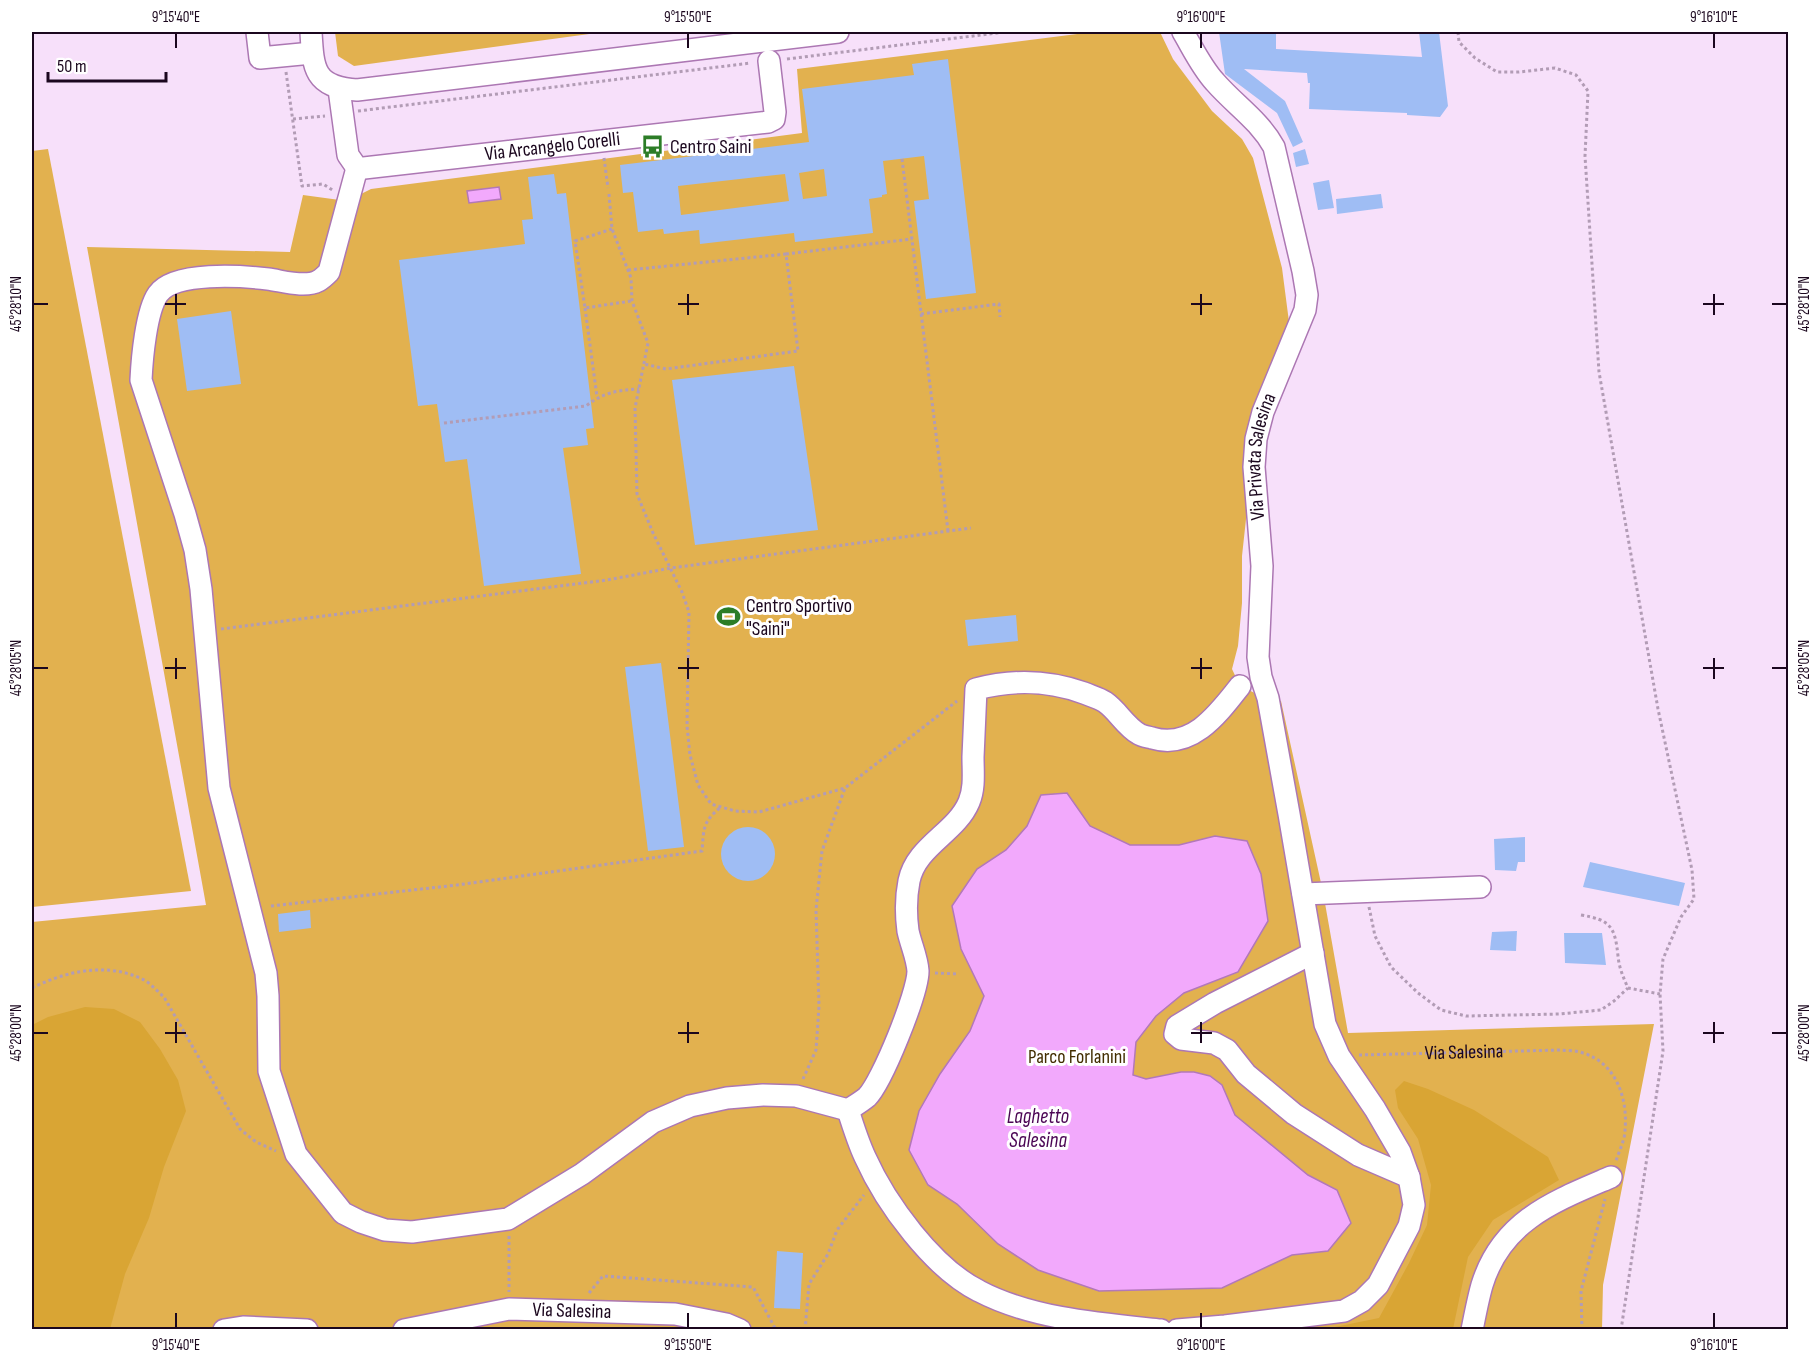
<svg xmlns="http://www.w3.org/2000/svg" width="1820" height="1361" font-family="'Sofia Sans Condensed',sans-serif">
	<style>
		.green { fill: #e2b14f }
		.forest { fill: #d9a534 }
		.water { fill: #f2a9fc; stroke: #b278b9; stroke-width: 1.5 }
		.building { fill: #9fbdf4; fill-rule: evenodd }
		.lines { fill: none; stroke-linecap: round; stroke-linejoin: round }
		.minor-casing { stroke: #ac77b3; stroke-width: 24 }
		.path { stroke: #b29cb5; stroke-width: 3; stroke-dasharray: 3 3; stroke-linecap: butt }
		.minor { stroke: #fff; stroke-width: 21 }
		.ticks { fill: none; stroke: #1b071e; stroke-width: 2 }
		.labels { text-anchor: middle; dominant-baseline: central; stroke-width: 6; stroke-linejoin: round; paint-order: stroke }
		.street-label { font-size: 20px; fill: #1b071e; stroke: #fff }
		.poi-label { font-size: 20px; fill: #1b071e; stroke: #fff; text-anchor: start }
		.park-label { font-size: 20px; fill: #422d00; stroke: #fff }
		.water-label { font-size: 21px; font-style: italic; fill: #4b0654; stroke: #fff }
		.neatline { fill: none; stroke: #1b071e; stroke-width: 2 }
		.ticks-label { font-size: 15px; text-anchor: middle; fill: #1b071e }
	</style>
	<rect width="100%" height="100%" fill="#f7e0fa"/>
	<g class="green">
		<polygon points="335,32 604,32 354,66 338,56"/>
		<polygon points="1093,32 1160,32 1173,59 1212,111 1242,139 1253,158 1282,268 1292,345 1251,473 1242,556 1242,603 1238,646 1232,669 1240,686 1259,695 1281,701 1323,892 1348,1033 1654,1024 1603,1285 1602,1329 32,1330 32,922 206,905 87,247 290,252 303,195 347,201 371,189 802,133 797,69"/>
		<polygon points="48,149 191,891 32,907 32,151"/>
	</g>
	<g class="forest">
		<polygon points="85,1007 114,1009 140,1022 160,1049 178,1080 186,1111 164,1167 149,1218 125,1274 110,1329 32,1329 32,1025 48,1017"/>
		<polygon points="1404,1081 1428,1089 1474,1110 1548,1157 1559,1180 1493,1220 1468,1257 1453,1329 1325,1329 1379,1318 1409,1263 1427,1225 1431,1185 1418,1139 1398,1108 1395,1090"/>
	</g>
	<g class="water">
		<polygon points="499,187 501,199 469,203 467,191"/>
		<polygon points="1067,793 1090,826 1130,845 1179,845 1215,836 1247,841 1261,874 1268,921 1238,972 1184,993 1156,1016 1136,1042 1133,1075 1146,1079 1181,1072 1194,1072 1210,1076 1222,1085 1235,1115 1308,1175 1337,1190 1351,1223 1328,1251 1292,1255 1222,1288 1099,1291 1038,1270 998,1244 957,1204 928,1185 909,1150 919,1111 940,1074 970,1031 984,996 961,949 952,906 977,869 1006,850 1027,826 1041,795"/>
	</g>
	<g class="building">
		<polygon points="1219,32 1276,32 1276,49 1422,57 1419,32 1439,32 1448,106 1440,117 1407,115 1407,113 1309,109 1310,83 1308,83 1307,73 1244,69 1285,101 1303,142 1293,147 1277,113 1225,74"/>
		<path d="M948,59L976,293L926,299L914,201L929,199L924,156L883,161L887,194L882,195V197L869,199L873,233L795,242L794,233L700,244L699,230L664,234L663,229L638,232L633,192L623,193L620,165L809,142L802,89L914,75L912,64ZM824,169L827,196L803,199L799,173ZM785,174L789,201L681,215L678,186Z"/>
		<polygon points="1305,149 1309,164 1296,167 1293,153"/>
		<polygon points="554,174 557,194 566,193 594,428 586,429 588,445 563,448 581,574 484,586 467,459 445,462 437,404 418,406 399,260 525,244 522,220 533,219 528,177"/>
		<polygon points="1329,180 1334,208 1318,210 1313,183"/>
		<polygon points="1381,194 1383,208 1337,214 1336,199"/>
		<polygon points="231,311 241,384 187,391 177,319"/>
		<polygon points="794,366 818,530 695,545 672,380"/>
		<polygon points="1016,615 1018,641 968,646 965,620"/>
		<polygon points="661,663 684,847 648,851 625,667"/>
		<circle cx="748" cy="854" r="27"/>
		<polygon points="1525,837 1525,862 1518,862 1516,871 1495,870 1494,839"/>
		<polygon points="1590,862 1685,883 1679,906 1583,887"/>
		<polygon points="310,910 311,928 279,932 278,914"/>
		<polygon points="1517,931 1516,951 1490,950 1492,932"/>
		<polygon points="1564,933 1602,933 1606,965 1565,963"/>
		<polygon points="777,1251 803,1253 800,1309 774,1308"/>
	</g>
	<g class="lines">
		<defs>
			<g id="minor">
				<polyline points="257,32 260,58 312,53"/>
				<path d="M311,32C313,69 314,87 357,90L838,32"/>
				<path id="s2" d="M339,89L348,155L357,168H364L768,122L774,119L775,112L769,61"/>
				<path d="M357,168L329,272C326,275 322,279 318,281C305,288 283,281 268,279C242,276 174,271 158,294C146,311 142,359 141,380L185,514L195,550L201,589L219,788L266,973L268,996L269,1071L296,1154L343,1213L361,1222L385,1230L412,1232L508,1219L582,1174L653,1122L690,1106L727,1098L763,1095L796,1096L848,1110C854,1106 861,1102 867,1097C882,1082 918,993 918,971C917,957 911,945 908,931C906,916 906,896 909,881C916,846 956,833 969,802C975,788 973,772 973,757C974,734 975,711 976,689C1014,679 1048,680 1084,693C1091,696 1099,698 1105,702C1118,711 1125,726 1139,734C1142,736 1148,737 1152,738C1192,750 1218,714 1240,686"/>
				<polyline points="1303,894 1480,887"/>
				<polyline points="1313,953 1215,1003 1177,1026 1175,1034 1181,1039 1214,1043 1227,1050 1246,1074 1294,1114 1358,1155 1409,1177"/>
				<path d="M848,1110C853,1126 858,1142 865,1157C886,1204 933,1268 979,1291C1032,1319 1102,1324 1161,1330"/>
				<polyline points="224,1330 243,1327 307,1330"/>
				<path id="s3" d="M404,1330L509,1309L675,1314L726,1324L740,1330"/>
				<path id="s4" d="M1177,1330L1225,1326L1344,1311L1362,1301L1378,1285L1409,1226L1414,1205L1409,1177L1400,1152L1375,1109L1339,1056L1325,1024L1289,814L1268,698L1261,677L1258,657L1262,566L1254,467L1256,439L1263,412L1305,310L1307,295L1303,271L1274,147C1259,120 1235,105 1215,82C1202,68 1193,49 1183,32"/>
				<path d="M1472,1330C1475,1315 1478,1299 1482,1285C1502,1220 1555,1201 1611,1177"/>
			</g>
		</defs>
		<use href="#minor" class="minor-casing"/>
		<g class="path">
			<polyline points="1458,32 1459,42 1475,58 1497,72 1519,72 1555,68 1576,75 1588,91 1585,156 1599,372 1658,709 1692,870 1694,899 1681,917 1663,959 1660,994 1663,1051 1621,1330"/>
			<polyline points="787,59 1005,32"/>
			<polyline points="286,72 302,186 323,184 334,191"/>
			<polyline points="358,111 751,63"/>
			<polyline points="293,119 325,116"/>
			<polyline points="604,158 608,188"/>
			<polyline points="902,159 948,531"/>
			<polyline points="609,194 612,229 631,278 632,301 648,343 635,408 637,494 653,533 682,592 689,612 687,726 690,755 698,785 711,804 735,811 759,812 845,788 957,701"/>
			<polyline points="612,229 575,241 585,308 631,301"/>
			<polyline points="786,254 912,239"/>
			<polyline points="628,270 786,254 798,351 666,369 644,364"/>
			<polyline points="585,308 597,397"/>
			<polyline points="921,314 999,304 1000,317"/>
			<path d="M444,423L586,406C602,393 618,390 639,389"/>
			<polyline points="221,629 607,580 671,568 971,528"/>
			<path d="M271,906L457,885L702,851C704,829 702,822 721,807"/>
			<polyline points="1369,907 1375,936 1391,967 1418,993 1441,1010 1466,1016 1559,1014 1601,1010 1614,1001 1628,988"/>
			<path d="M1581,915C1611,920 1615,927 1618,956C1619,967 1623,977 1628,988L1660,994"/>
			<polyline points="935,973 959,974"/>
			<path d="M32,988C66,971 109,961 146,981C152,985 158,992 164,997L240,1129L256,1142L276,1151"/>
			<path id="s1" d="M1359,1055L1560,1050C1567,1051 1576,1050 1583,1053C1616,1063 1628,1098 1625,1130C1625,1140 1619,1151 1616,1161"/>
			<polyline points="803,1079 816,1050 819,1006 816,910 822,851 845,788"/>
			<polyline points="509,1236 509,1292"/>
			<polyline points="589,1293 603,1276 753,1287 776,1330"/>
			<polyline points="805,1330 809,1284 828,1254 837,1230 864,1195"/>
			<polyline points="1582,1330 1581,1291 1605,1199"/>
		</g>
		<use href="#minor" class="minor"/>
	</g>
	<path class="ticks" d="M176,33V48M688,33V48M1201,33V48M1714,33V48M176,294V315M688,294V315M1201,294V315M1714,294V315M33,304H48M165,304H186M678,304H699M1191,304H1212M1703,304H1724M1772,304H1787M176,658V679M688,658V679M1201,658V679M1714,658V679M33,668H48M165,668H186M678,668H699M1191,668H1212M1703,668H1724M1772,668H1787M176,1022V1043M688,1022V1043M1201,1022V1043M1714,1022V1043M33,1033H48M165,1033H186M678,1033H699M1191,1033H1212M1703,1033H1724M1772,1033H1787M176,1313V1328M688,1313V1328M1201,1313V1328M1714,1313V1328"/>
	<defs>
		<symbol id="bus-bare" viewBox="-9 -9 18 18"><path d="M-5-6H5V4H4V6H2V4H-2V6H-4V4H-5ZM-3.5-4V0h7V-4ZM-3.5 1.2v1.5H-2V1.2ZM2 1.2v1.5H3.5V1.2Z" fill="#2c7d27" stroke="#fff" stroke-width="2.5" paint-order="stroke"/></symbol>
		<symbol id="stadium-bare" viewBox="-9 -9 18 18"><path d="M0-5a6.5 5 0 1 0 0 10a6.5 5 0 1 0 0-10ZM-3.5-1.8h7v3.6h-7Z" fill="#2c7d27" stroke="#fff" stroke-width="2.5" paint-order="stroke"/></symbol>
	</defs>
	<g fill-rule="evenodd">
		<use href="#bus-bare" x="636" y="130" width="33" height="33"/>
		<use href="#stadium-bare" x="712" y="600" width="33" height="33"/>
	</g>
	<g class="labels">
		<g class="street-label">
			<text stroke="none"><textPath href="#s2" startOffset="279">Via Arcangelo Corelli</textPath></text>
			<text stroke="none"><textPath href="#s4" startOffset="1078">Via Privata Salesina</textPath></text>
			<text stroke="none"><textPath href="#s1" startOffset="105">Via Salesina</textPath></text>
			<text stroke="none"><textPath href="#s3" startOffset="170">Via Salesina</textPath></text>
		</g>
		<g class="poi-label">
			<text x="670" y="147">Centro Saini</text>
			<text x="746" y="606">Centro Sportivo<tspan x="746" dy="23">"Saini"</tspan></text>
		</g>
		<g class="park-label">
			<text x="1077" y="1057">Parco Forlanini</text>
		</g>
		<g class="water-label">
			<text x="1038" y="1116">Laghetto<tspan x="1038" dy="24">Salesina</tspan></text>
		</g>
	</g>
	<rect width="1820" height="1361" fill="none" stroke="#ffffff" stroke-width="66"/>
	<path d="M48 72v9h118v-9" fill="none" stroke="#1b071e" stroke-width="3"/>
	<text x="57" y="72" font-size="18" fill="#1b071e" stroke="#ffffff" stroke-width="4.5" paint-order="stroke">50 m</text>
	<rect x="33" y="33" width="1754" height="1295" class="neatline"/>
	<g class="ticks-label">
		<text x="176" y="22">9°15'40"E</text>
		<text x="688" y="22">9°15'50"E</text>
		<text x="1201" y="22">9°16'00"E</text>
		<text x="1714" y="22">9°16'10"E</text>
		<text transform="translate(16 304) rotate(-90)" y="5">45°28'10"N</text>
		<text transform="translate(1804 304) rotate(-90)" y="5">45°28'10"N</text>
		<text transform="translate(16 668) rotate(-90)" y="5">45°28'05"N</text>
		<text transform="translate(1804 668) rotate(-90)" y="5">45°28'05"N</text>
		<text transform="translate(16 1033) rotate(-90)" y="5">45°28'00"N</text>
		<text transform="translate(1804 1033) rotate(-90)" y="5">45°28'00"N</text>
		<text x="176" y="1350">9°15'40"E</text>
		<text x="688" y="1350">9°15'50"E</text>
		<text x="1201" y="1350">9°16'00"E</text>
		<text x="1714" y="1350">9°16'10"E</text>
	</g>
</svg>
